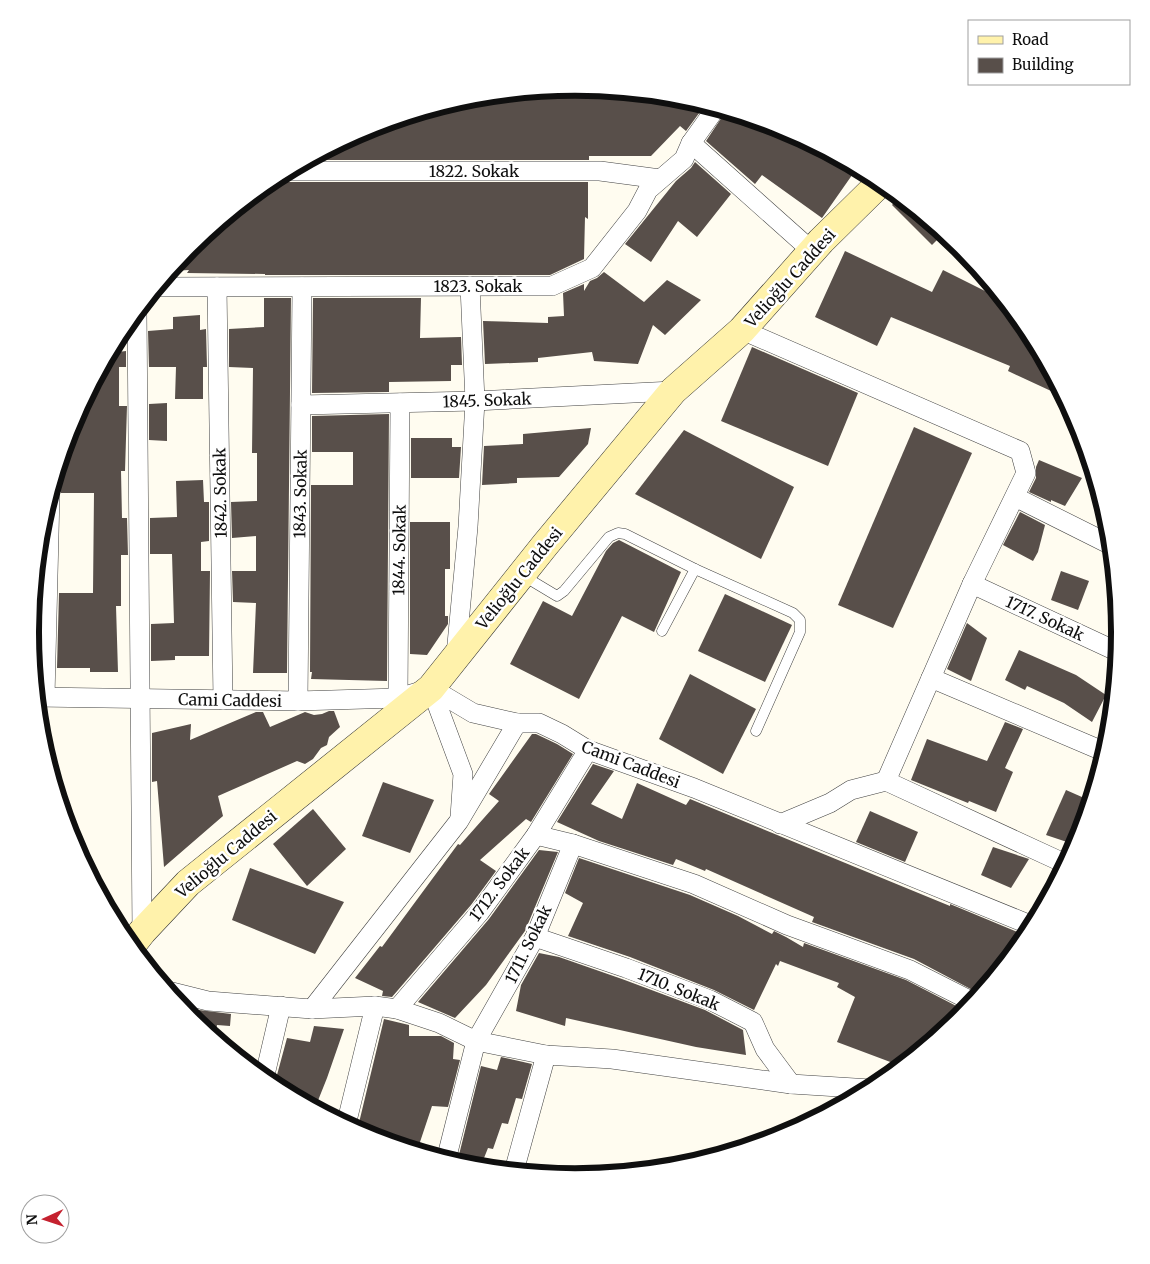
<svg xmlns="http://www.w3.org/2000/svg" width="1150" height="1264" font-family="Merriweather,serif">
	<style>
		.building { fill: #584f4a }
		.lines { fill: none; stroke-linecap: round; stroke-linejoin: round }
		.lane-casing { stroke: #424242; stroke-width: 11 }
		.street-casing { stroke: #424242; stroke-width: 20 }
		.secondary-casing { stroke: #313131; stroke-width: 29 }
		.lane { stroke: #fff; stroke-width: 10 }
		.street { stroke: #fff; stroke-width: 19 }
		.secondary { stroke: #fff2ab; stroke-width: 28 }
		.labels { text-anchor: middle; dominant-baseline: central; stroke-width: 5; stroke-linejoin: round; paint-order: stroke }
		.street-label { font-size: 16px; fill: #0f0f0f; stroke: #fff }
		.rim { fill: none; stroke: #0f0f0f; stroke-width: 6 }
	</style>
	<rect width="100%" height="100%" fill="#fffcf0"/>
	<g class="building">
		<polygon points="575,87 682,98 705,105 686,131 680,126 651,156 589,156 589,160 308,160 367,128 469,97"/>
		<polygon points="726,111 784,129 857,168 822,218 762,175 755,184 706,141"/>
		<polygon points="695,162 731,194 697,237 678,221 651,262 625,244 676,181 691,168"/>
		<polygon points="277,176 281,180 287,182 588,182 588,219 585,217 584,259 550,275 265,275 265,274 187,273 189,270 170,271 190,246"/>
		<polygon points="899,197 944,233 932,245 892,205"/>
		<polygon points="845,251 932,292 943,270 1005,301 1028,329 1064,397 1008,371 1010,366 891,317 877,346 815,317"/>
		<polygon points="604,272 644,302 667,280 701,300 665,335 653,325 638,364 594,361 592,352 538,358 538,362 485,364 483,321 548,323 548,317 564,316 563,293 584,284 584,291 590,281 597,278"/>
		<polygon points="264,298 291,298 287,673 253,673 256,603 233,602 232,571 256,571 256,536 232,538 231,502 257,501 257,453 252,453 253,368 229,367 229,329 264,327"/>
		<polygon points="313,298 421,298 420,338 461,337 462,365 451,365 451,381 389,382 389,392 312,393"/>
		<polygon points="200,315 200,330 206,329 207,367 203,367 203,399 175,399 176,367 149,367 148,331 173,329 173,317"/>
		<polygon points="118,336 118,352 126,351 126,367 119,367 119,406 127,406 125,471 121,471 122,518 127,518 128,555 121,555 121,606 116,606 118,672 90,672 90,668 57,668 59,593 93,593 94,493 61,493 56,485 56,473 72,423"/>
		<polygon points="752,347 858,393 828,466 721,421"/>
		<polygon points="167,403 167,441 149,440 149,404"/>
		<polygon points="389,414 387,681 311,679 312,672 310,672 311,485 353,485 353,452 312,452 312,416"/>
		<polygon points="914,427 972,453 893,628 838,605"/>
		<polygon points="591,428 588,444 559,477 517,478 517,483 482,485 484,446 523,444 523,434"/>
		<polygon points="684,430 794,487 761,559 635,494"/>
		<polygon points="411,438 452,438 452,447 461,447 459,478 411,478"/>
		<polygon points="1039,460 1082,478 1065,506 1051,500 1051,502 1029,492 1036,478 1036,467"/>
		<polygon points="203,480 204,502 209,502 209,541 201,542 201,571 210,571 209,656 175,656 175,660 151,661 151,624 174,623 172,554 150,554 150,518 177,517 176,481"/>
		<polygon points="1020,512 1045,525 1038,552 1033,561 1003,545"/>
		<polygon points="410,522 450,522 450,569 445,569 445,616 448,616 448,624 427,655 410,654"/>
		<polygon points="619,540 681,572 654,632 622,616 579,699 510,664 543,601 572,616 606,551 613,543"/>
		<polygon points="1061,571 1089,581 1078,610 1051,600"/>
		<polygon points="725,594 792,625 765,682 698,651"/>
		<polygon points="967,623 987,638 971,681 947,669"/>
		<polygon points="30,627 35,627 34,669 30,632"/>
		<polygon points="1019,650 1076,675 1106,695 1092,722 1064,703 1027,686 1025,690 1005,680"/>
		<polygon points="690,674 756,709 723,774 659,739"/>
		<polygon points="329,711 334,711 340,727 329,737 327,745 321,748 313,759 305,764 297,761 218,796 223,816 164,867 157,781 152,782 152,733 191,724 190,740 256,712 263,712 270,727 305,712 314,715 322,714"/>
		<polygon points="1005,722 1023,729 1005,768 1013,772 996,812 969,801 968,803 911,780 927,739 987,761"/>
		<polygon points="532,734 536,734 557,744 573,754 531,822 526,819 480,860 496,871 471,905 392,997 382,996 383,991 355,978 380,946 382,947 458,844 460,845 499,801 489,794"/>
		<polygon points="593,764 614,771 591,804 622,819 637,783 686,805 690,799 950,906 950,904 1027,936 980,994 914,959 812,922 814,917 706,869 705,871 676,859 673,865 599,841 557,822"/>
		<polygon points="383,782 434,800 410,853 362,836"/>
		<polygon points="1066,790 1091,801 1076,845 1046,835"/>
		<polygon points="313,809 346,849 307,886 273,844"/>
		<polygon points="870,811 918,832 905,862 856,842"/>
		<polygon points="993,847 1029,859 1011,888 981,875"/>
		<polygon points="539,850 558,852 525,931 486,985 455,1018 418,1002 489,919"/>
		<polygon points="579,858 690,895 738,916 772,934 774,931 786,937 803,947 804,943 906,980 966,1011 960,1018 901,1066 837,1042 855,997 837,987 839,983 780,961 778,966 776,964 754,1010 714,990 630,957 568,936 583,903 565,893"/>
		<polygon points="250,868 344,902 315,954 232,920"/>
		<polygon points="539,953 559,957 622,979 705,1010 743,1030 746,1055 696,1047 566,1018 565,1026 516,1011 521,985"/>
		<polygon points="199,1010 231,1014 230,1026 217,1025 215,1038 189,1017 184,1011"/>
		<polygon points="384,1019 409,1025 409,1036 441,1036 454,1043 453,1059 460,1060 448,1107 432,1106 417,1151 366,1135 357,1131"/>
		<polygon points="314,1026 344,1029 327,1078 315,1108 274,1086 287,1038 310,1042"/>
		<polygon points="501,1057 532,1064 522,1099 516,1098 508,1124 502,1123 493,1149 488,1148 480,1168 457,1163 481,1066 497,1070"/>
	</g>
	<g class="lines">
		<defs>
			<g id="lane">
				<polyline points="522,575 557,596 564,591 609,537 618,533 625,534 695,569 793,613 800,620 800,632 756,731"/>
				<polyline points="662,631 695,569"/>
			</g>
			<g id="street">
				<polyline points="691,143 812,251"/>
				<polyline points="287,171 600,171 660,179"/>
				<polyline points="156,287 552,286 592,268 637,211 648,190 684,159 691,143 716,108"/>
				<polyline points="217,287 223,700"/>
				<polyline points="137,311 142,932"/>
				<polyline points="742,330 1020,451 1026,473 972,584 886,781"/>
				<polyline points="301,405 475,401 673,391"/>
				<polyline points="1015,497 1111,545"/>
				<polyline points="972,584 1118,652"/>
				<polyline points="456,655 468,527 475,401 470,286"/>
				<polyline points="931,678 1105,752"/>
				<polyline points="431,688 463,774 460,817"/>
				<polyline points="36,697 298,701 398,698 431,688 473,713 517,723 539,723 562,734 588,750 694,788 1033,926"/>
				<polyline points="45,697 50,494"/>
				<polyline points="398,698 400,403"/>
				<polyline points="298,701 302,287"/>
				<polyline points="780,824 830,803 851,790 886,781 1066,864"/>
				<polyline points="536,835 573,844 694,884 787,925 910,970 973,1002"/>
				<polyline points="535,937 626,968 710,1000 753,1022 765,1049 791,1084"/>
				<polyline points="168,991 208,1001 312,1009 375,1006 397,1009 439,1023 476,1041 546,1055 612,1059 791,1084 871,1089"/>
				<polyline points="312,1009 459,821 517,723"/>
				<polyline points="397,1009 480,912 536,835 588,750"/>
				<polyline points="264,1079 281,1006"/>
				<polyline points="346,1125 375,1006"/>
				<polyline points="446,1160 476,1041 535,937 573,844"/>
				<polyline points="514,1171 546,1055"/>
			</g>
			<polyline id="secondary" points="131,946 142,932 188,883 431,688 545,545 673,391 742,330 821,241 881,182"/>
		</defs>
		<use href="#lane" class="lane-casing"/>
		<use href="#street" class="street-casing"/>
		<use href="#secondary" class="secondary-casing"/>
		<use href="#lane" class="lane"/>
		<use href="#street" class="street"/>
		<use href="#secondary" class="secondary"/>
	</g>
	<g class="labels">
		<g class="street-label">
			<text x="474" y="171">1822. Sokak</text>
			<text transform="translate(790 278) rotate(-48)">Velioğlu Caddesi</text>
			<text x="478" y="286">1823. Sokak</text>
			<text transform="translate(487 400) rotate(-2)">1845. Sokak</text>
			<text transform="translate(220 493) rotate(-91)">1842. Sokak</text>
			<text transform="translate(300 494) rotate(-89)">1843. Sokak</text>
			<text transform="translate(399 550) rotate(-89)">1844. Sokak</text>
			<text transform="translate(519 578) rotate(-51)">Velioğlu Caddesi</text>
			<text transform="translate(1045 618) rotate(25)">1717. Sokak</text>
			<text transform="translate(230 700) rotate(1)">Cami Caddesi</text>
			<text transform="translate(631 764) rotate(21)">Cami Caddesi</text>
			<text transform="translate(226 854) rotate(-40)">Velioğlu Caddesi</text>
			<text transform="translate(499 884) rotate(-53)">1712. Sokak</text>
			<text transform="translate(528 944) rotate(-64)">1711. Sokak</text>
			<text transform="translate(679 989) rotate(22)">1710. Sokak</text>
		</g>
	</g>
	<path d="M0 0H1150V1264H0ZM39 632a536 536 0 1 1 1072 0a536 536 0 1 1-1072 0Z" fill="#fff" fill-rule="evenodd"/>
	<path class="rim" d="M39 632a536 536 0 1 1 1072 0a536 536 0 1 1-1072 0Z"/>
	<rect x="968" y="20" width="162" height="65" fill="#ffffff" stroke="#9f9f9f"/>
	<rect x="978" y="36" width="25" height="8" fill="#fff2ab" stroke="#9f9f9f"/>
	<text x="1012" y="45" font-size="15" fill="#0f0f0f">Road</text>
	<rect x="978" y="58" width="25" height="15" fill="#584f4a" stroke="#9f9f9f"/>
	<text x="1012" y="70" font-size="15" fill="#0f0f0f">Building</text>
	<g transform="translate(45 1219) rotate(267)"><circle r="24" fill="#ffffff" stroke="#9f9f9f"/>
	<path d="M0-4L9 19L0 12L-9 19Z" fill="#c5212f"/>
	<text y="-8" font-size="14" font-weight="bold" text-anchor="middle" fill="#0f0f0f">N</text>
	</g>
</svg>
